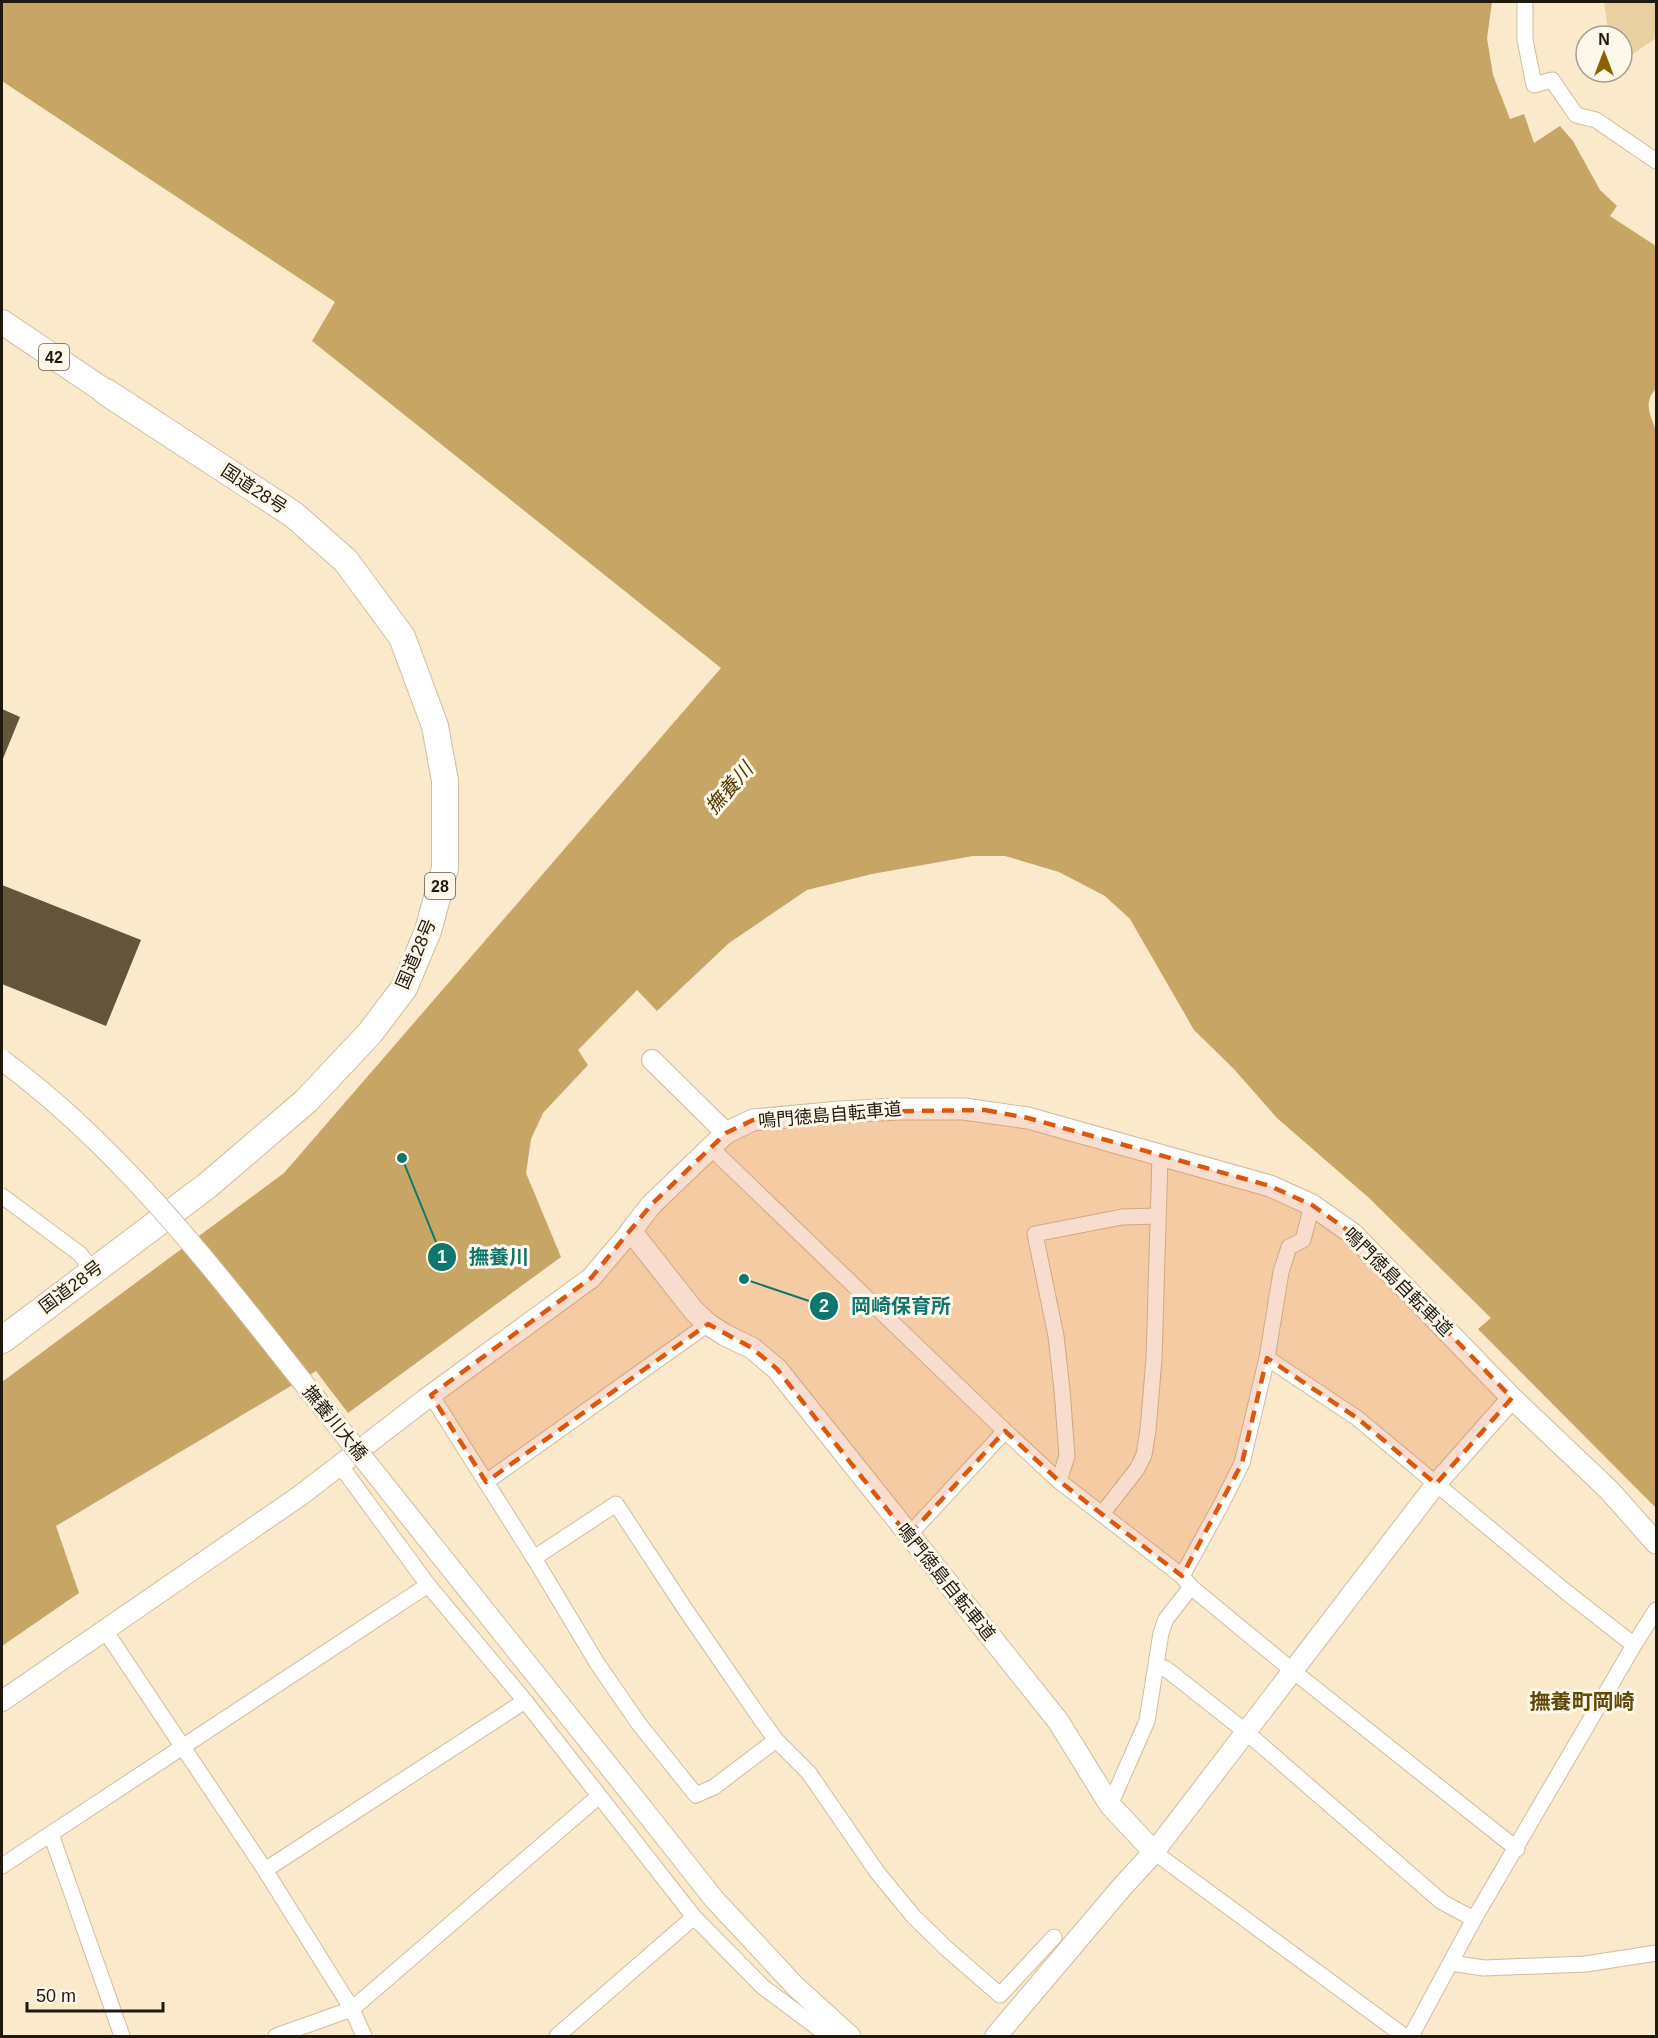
<svg xmlns="http://www.w3.org/2000/svg" width="1658" height="2038" font-family="Arial,'Noto Sans JP',sans-serif">
	<style>
		.green { fill: #e9d0a1 }
		.water { fill: #c7a565 }
		.building { fill: #63553a }
		.lines { fill: none; stroke-linecap: round; stroke-linejoin: round }
		.minor-casing { stroke: #cebea0; stroke-width: 17 }
		.tertiary-casing { stroke: #cebea0; stroke-width: 22 }
		.secondary-casing { stroke: #cebea0; stroke-width: 23 }
		.primary-casing { stroke: #cebea0; stroke-width: 26 }
		.trunk-casing { stroke: #cebea0; stroke-width: 28 }
		.minor { stroke: #fff; stroke-width: 15 }
		.tertiary { stroke: #fff; stroke-width: 20 }
		.secondary { stroke: #fff; stroke-width: 21 }
		.primary { stroke: #fff; stroke-width: 24 }
		.trunk { stroke: #fff; stroke-width: 26 }
		.tertiary-bridge-casing { stroke: #cebea0; stroke-width: 22; stroke-linecap: butt }
		.tertiary-bridge { stroke: #fff; stroke-width: 20 }
		.marked { fill: #de560c; fill-opacity: 0.2; stroke: #de560c; stroke-width: 4.5; stroke-dasharray: 12 8; stroke-linejoin: round }
		.labels { text-anchor: middle; dominant-baseline: central; stroke-width: 6; stroke-linejoin: round; paint-order: stroke }
		.shield { fill: #fef8eb; stroke: #625c50; stroke-width: 1.5 }
		.shield-label { font-size: 16px; font-weight: bold; fill: #1f190e }
		.street-label { font-size: 18px; fill: #1f190e; stroke: #fef8eb }
		.water-label { font-size: 20px; font-style: italic; fill: #503901; stroke: #fef8eb }
		.quarter-label { font-size: 21px; font-weight: bold; fill: #61470a; stroke: #fef8eb }
		.leader { fill: none; stroke: #0f766e; stroke-width: 2 }
		.callout-dot { fill: #0f766e; stroke: #fef8eb; stroke-width: 2 }
		.mark-label { font-size: 18px; text-anchor: middle; font-weight: bold; fill: #fff }
		.callout-label { font-size: 20px; text-anchor: middle; font-weight: bold; fill: #0f766e; stroke: #fef8eb; stroke-width: 6; stroke-linejoin: round; paint-order: stroke }
	</style>
	<rect width="100%" height="100%" fill="#fae9ca"/>
	<polygon class="green" points="1604,2 1656,2 1656,38 1630,56 1622,50 1622,36 1609,36"/>
	<path class="water" d="M2,2H1492L1487,38L1493,75L1510,119L1524,114L1534,143L1560,126L1573,141L1600,190L1617,206L1610,216L1656,246V389C1643,402 1650,415 1656,430V1508L1478,1329L1491,1318L1369,1198L1277,1118L1233,1068L1194,1030L1130,919L1105,896L1059,872L1005,856H973L872,874L807,890L729,943L657,1011L637,990L578,1050L588,1065L543,1113L531,1139L526,1173L561,1257L348,1413L316,1371L56,1526L79,1593L2,1646V1382L284,1173L721,668L312,341L335,302L2,81Z"/>
	<g class="building">
		<polygon points="2,709 20,717 2,761"/>
		<polygon points="2,885 141,940 106,1026 2,984"/>
	</g>
	<g class="lines">
		<defs>
			<g id="minor">
				<polyline points="1525,2 1525,40 1534,85 1552,80 1576,115 1596,120 1656,161"/>
				<polyline points="711,1148 1005,1431 1059,1481 1182,1576 1191,1587 1293,1671 1517,1849"/>
				<polyline points="2,1196 80,1254 92,1270"/>
				<polyline points="1267,1358 1357,1418 1566,1592 1634,1645"/>
				<polyline points="431,1395 534,1558 597,1663 639,1724 696,1795 714,1787 776,1740"/>
				<polyline points="340,1465 428,1585 525,1701 694,1917 763,1987 822,2031 835,2036"/>
				<polyline points="1059,1481 1067,1456 1062,1390 1056,1336 1035,1234 1122,1217 1158,1216"/>
				<polyline points="486,1482 708,1324"/>
				<polyline points="1102,1514 1137,1469 1144,1455 1148,1430 1154,1359 1160,1156"/>
				<polyline points="908,1536 1005,1431"/>
				<polyline points="534,1558 616,1504 685,1609 760,1718 776,1740 809,1773 877,1872 914,1917 947,1949 1000,1995 1054,1937"/>
				<polyline points="1182,1576 1222,1503 1242,1463 1267,1358 1281,1272 1289,1247 1303,1240 1312,1205"/>
				<polyline points="104,1629 265,1870 352,2009 364,2036"/>
				<polyline points="1156,1669 1165,1668 1246,1732 1442,1902 1474,1919"/>
				<polyline points="1110,1805 1147,1721 1161,1633 1166,1619 1191,1587"/>
				<polyline points="51,1834 122,2036"/>
				<polyline points="1154,1852 1404,2036"/>
				<polyline points="2,1866 428,1585"/>
				<polyline points="265,1870 525,1701"/>
				<polyline points="1451,1963 1484,1968 1586,1964 1656,1953"/>
				<polyline points="276,2036 352,2009 599,1796"/>
				<polyline points="557,2036 694,1917"/>
				<polyline points="1411,2036 1474,1919 1634,1645 1656,1610"/>
			</g>
			<g id="tertiary">
				<polyline points="652,1060 726,1133"/>
				<polyline points="2,1701 301,1495 431,1395 591,1278 631,1231"/>
				<polyline points="643,1809 714,1899 796,1987 850,2036"/>
				<polyline points="1154,1852 1436,1484 1512,1398"/>
			</g>
			<polyline id="secondary" points="996,2036 1122,1887 1154,1852 1110,1805 1058,1721 777,1369 752,1348 725,1335 708,1324 694,1311 631,1231 651,1205 726,1133 753,1120 840,1112 898,1109 964,1109 1028,1118 1270,1186 1312,1205 1353,1234 1512,1398 1609,1490 1656,1543"/>
			<polyline id="primary" points="2,322 106,392"/>
			<polyline id="trunk" points="2,1340 208,1185 306,1101 370,1033 404,988 428,931 445,868 445,781 435,726 402,637 346,561 294,515 106,392"/>
		</defs>
		<use href="#minor" class="minor-casing"/>
		<use href="#tertiary" class="tertiary-casing"/>
		<use href="#secondary" class="secondary-casing"/>
		<use href="#primary" class="primary-casing"/>
		<use href="#trunk" class="trunk-casing"/>
		<use href="#minor" class="minor"/>
		<use href="#tertiary" class="tertiary"/>
		<use href="#secondary" class="secondary"/>
		<use href="#primary" class="primary"/>
		<use href="#trunk" class="trunk"/>
		<defs>
			<path id="tertiary-bridge" d="M2,1060C129,1154 223,1282 321,1405C428,1540 536,1675 643,1809"/>
		</defs>
		<use href="#tertiary-bridge" class="tertiary-bridge-casing"/>
		<use href="#tertiary-bridge" class="tertiary-bridge"/>
	</g>
	<path class="marked" d="M985,1110L1028,1118L1270,1186L1312,1205L1353,1234L1512,1398L1436,1484L1357,1418L1267,1358L1242,1463L1182,1576L1059,1481L1005,1431L908,1536L777,1369L752,1348L708,1324L486,1482L431,1395L591,1278L651,1205L726,1133L753,1120L840,1112Z"/>
	<g class="labels">
		<g class="shield">
			<rect x="39" y="344" width="30" height="26" rx="4.5"/>
			<rect x="425" y="873" width="30" height="26" rx="4.5"/>
		</g>
		<g class="shield-label">
			<text x="54" y="357">42</text>
			<text x="440" y="886">28</text>
		</g>
		<g class="street-label">
			<text transform="translate(254 489) rotate(33)">国道28号</text>
			<text transform="translate(416 954) rotate(-67)">国道28号</text>
			<text transform="translate(830 1115) rotate(-5)">鳴門徳島自転車道</text>
			<text transform="translate(1398 1282) rotate(45)">鳴門徳島自転車道</text>
			<text transform="translate(71 1287) rotate(-37)">国道28号</text>
			<text transform="translate(335 1423) rotate(51)">撫養川大橋</text>
			<text transform="translate(946 1582) rotate(51)">鳴門徳島自転車道</text>
		</g>
		<g class="water-label">
			<text transform="translate(729 788) rotate(-49)">撫養川</text>
		</g>
		<g class="quarter-label">
			<text x="1582" y="1701">撫養町岡崎</text>
		</g>
	</g>
	<path class="leader" d="M402 1158L442 1257M744 1279L824 1306"/>
	<g class="callout-dot">
		<circle cx="402" cy="1158" r="6"/>
		<circle cx="744" cy="1279" r="6"/>
		<circle cx="442" cy="1257" r="15"/>
		<circle cx="824" cy="1306" r="15"/>
	</g>
	<g class="mark-label">
		<text x="442" y="1263">1</text>
		<text x="824" y="1312">2</text>
	</g>
	<g class="callout-label">
		<text x="499" y="1264">撫養川</text>
		<text x="901" y="1313">岡崎保育所</text>
	</g>
	<rect width="1658" height="2038" fill="none" stroke="#1f190e" stroke-width="6"/>
	<g transform="translate(1604 54)"><circle r="28" fill="#fef8eb" stroke="#a59f93" stroke-width="1.5"/>
	<path d="M0-4.5L10 22L0 15L-10 22Z" fill="#886300"/>
	<text y="-9" font-size="16" font-weight="bold" text-anchor="middle" fill="#1f190e">N</text>
	</g>
	<path d="M27 2002v9h136v-9" fill="none" stroke="#1f190e" stroke-width="3"/>
	<text x="36" y="2002" font-size="18" fill="#1f190e" stroke="#fef8eb" stroke-width="4.5" paint-order="stroke">50 m</text>
</svg>
